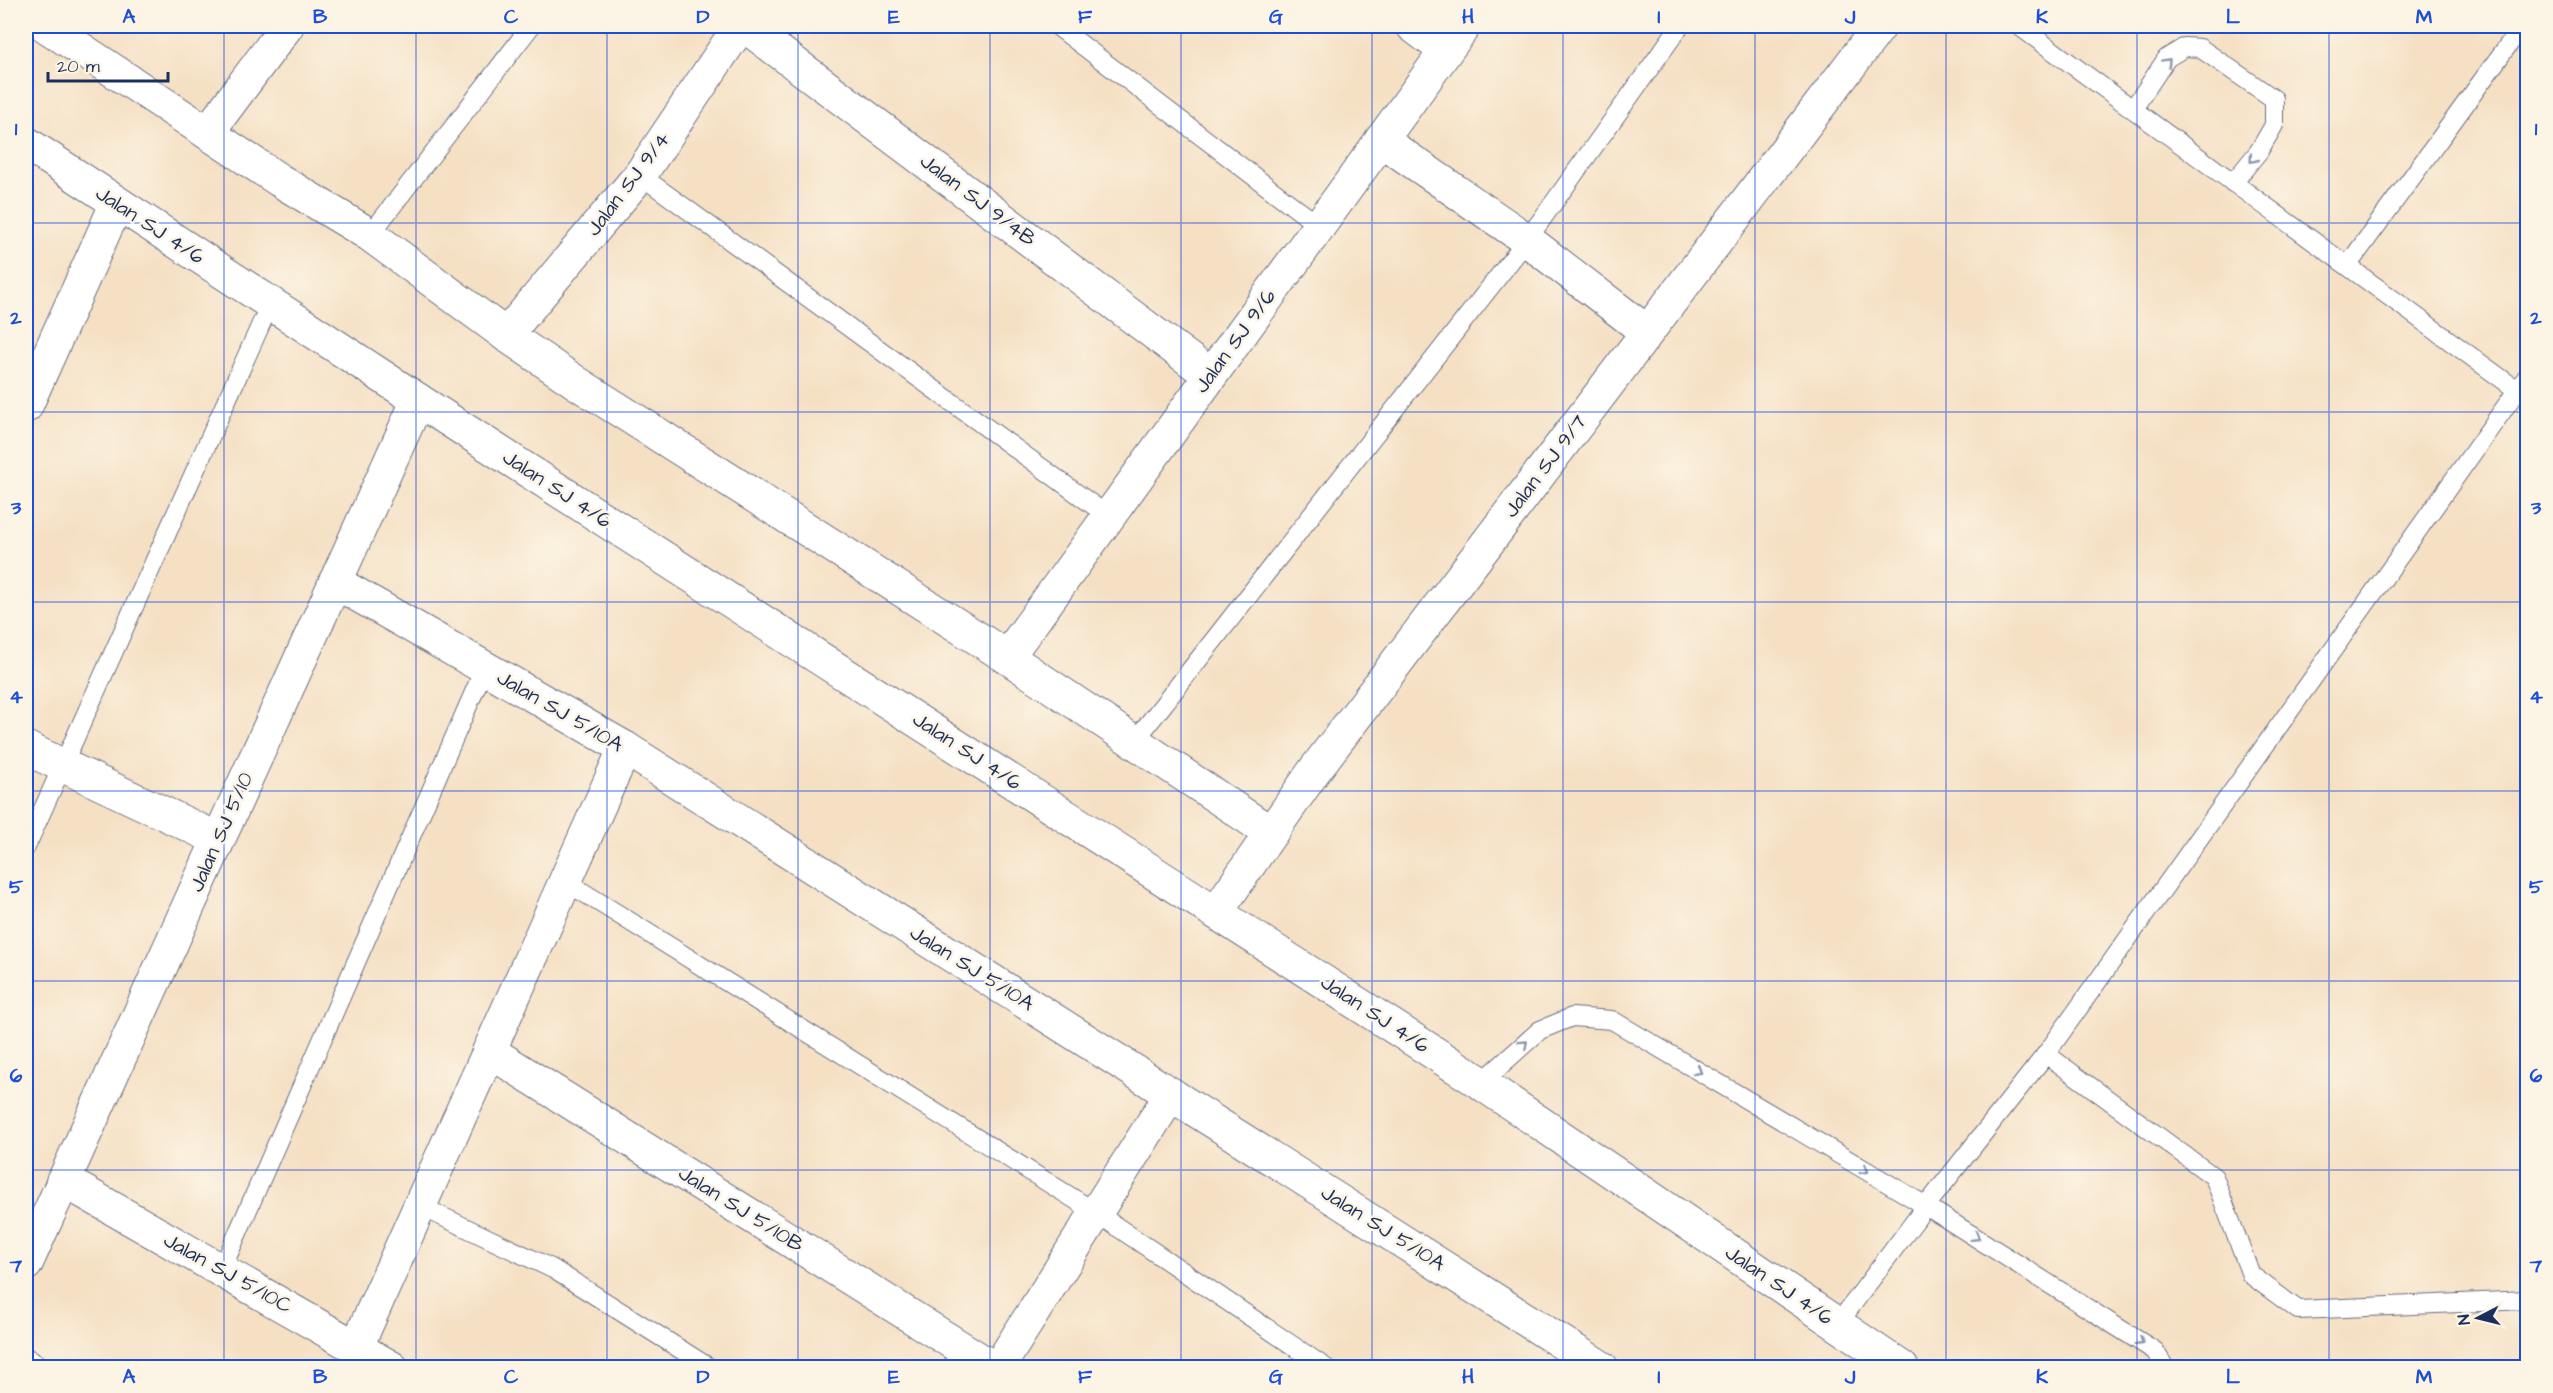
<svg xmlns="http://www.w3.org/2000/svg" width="2553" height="1393" font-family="'Architects Daughter',sans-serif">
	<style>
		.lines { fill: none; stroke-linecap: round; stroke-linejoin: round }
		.service-casing { stroke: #676d82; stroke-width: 20 }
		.minor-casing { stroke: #676d82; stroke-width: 35 }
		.service { stroke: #fff; stroke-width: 18 }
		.minor { stroke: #fff; stroke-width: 33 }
		.oneway { stroke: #8d97ae }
		.grid { fill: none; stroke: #1d4ed8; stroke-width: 1.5; stroke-opacity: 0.55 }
		.labels { text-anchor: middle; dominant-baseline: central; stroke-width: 5; stroke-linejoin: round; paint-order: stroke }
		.street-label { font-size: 21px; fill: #1b2f5e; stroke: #fcf5e5 }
		.neatline { fill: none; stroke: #1d4ed8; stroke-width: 2 }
		.grid-label { font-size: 20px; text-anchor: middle; font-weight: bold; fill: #1d4ed8 }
	</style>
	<rect width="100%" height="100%" fill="#fcf5e5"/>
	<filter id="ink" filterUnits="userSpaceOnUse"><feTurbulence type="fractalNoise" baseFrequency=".0167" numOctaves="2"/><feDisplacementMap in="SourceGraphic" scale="12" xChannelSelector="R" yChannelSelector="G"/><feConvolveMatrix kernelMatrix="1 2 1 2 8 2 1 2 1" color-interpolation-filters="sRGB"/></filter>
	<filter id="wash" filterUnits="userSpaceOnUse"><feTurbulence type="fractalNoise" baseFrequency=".008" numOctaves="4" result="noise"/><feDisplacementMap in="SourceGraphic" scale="24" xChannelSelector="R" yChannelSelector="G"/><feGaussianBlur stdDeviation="1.35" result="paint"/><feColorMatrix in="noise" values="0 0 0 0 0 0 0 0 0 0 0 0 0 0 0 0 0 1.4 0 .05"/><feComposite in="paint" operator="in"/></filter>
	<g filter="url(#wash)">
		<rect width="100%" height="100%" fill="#f5e0c4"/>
	</g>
	<g filter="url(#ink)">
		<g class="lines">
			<defs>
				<g id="service">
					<polyline points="1057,26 1319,226"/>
					<polyline points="2019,26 2517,390"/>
					<polyline points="2133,109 2167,58 2185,47 2200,48 2274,99 2274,125 2259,151 2233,183"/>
					<polyline points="640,175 1108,516"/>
					<polyline points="370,235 531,26"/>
					<polyline points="2348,265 2522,26"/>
					<polyline points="1134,742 1527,240 1680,26"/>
					<polyline points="26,847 270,304"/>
					<polyline points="565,881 1095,1212 1326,1368"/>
					<polyline points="2046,1054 2214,1177 2251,1275 2298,1310 2528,1300"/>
					<polyline points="1481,1083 1540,1030 1572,1017 1612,1020 1926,1206 2155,1351 2165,1368"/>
					<polyline points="420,1206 553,1269 710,1368"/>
					<polyline points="222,1269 485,667"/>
					<polyline points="1837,1325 1926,1206 2046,1054 2528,375"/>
					<polyline points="26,1357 43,1368"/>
				</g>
				<g id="minor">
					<polyline points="46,26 279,180 370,235 506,335 577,383 1007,657 1271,833"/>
					<polyline points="745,26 1210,375"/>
					<polyline points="1413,26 1445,50"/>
					<polyline points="208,132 287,26"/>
					<polyline points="1381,140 1527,240 1647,332"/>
					<polyline points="26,143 418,400 1481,1083 1902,1368"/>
					<polyline points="506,335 640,175 740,26"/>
					<polyline points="26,406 117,203"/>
					<polyline points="335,582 625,748 1602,1368"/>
					<polyline points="1007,657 1464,26"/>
					<polyline points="26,748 218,839"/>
					<polyline points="1217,911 1314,771 1880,26"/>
					<polyline points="489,1051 993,1368"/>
					<polyline points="63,1180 392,1368"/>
					<polyline points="26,1264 418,400"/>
					<polyline points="357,1346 625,748"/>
					<polyline points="998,1368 1171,1094"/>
				</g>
			</defs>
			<use href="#service" class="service-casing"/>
			<use href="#minor" class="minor-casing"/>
			<use href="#service" class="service"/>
			<use href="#minor" class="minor"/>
		</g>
		<defs><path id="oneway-chevron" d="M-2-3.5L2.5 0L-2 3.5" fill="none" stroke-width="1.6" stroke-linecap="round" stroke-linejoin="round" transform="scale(1.5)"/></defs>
		<g class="oneway">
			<use href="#oneway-chevron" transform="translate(2167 62) rotate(-47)"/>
			<use href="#oneway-chevron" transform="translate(2253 159) rotate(129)"/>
			<use href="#oneway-chevron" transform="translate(1524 1044) rotate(-42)"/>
			<use href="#oneway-chevron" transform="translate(1698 1071) rotate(31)"/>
			<use href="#oneway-chevron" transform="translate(1865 1170) rotate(31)"/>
			<use href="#oneway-chevron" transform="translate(1976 1237) rotate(32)"/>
			<use href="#oneway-chevron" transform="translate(2140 1342) rotate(32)"/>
		</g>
	</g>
	<path class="grid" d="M224,26V1368M416,26V1368M607,26V1368M798,26V1368M990,26V1368M1181,26V1368M1372,26V1368M1563,26V1368M1755,26V1368M1946,26V1368M2137,26V1368M2329,26V1368M26,223H2528M26,412H2528M26,602H2528M26,791H2528M26,981H2528M26,1170H2528"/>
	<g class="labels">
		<g class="street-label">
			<text transform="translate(628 184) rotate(-53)">Jalan SJ 9/4</text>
			<text transform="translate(978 200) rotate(37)">Jalan SJ 9/4B</text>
			<text transform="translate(150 225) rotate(33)">Jalan SJ 4/6</text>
			<text transform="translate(1235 341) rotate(-54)">Jalan SJ 9/6</text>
			<text transform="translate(1545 466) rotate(-53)">Jalan SJ 9/7</text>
			<text transform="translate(557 489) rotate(33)">Jalan SJ 4/6</text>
			<text transform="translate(560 711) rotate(30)">Jalan SJ 5/10A</text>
			<text transform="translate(967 751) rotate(33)">Jalan SJ 4/6</text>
			<text transform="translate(221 832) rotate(-66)">Jalan SJ 5/10</text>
			<text transform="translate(972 968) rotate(32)">Jalan SJ 5/10A</text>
			<text transform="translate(1375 1014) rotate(33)">Jalan SJ 4/6</text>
			<text transform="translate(741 1209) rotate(32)">Jalan SJ 5/10B</text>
			<text transform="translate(1383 1228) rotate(32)">Jalan SJ 5/10A</text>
			<text transform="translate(228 1273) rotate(29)">Jalan SJ 5/10C</text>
			<text transform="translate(1779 1285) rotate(34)">Jalan SJ 4/6</text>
		</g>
	</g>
	<rect width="2553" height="1393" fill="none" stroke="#fcf5e5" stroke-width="66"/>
	<g transform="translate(2478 1318) rotate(263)" stroke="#fcf5e5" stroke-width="4.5" paint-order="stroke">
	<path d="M0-4.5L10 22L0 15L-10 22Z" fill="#1b2f5e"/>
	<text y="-9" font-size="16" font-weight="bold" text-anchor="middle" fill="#1b2f5e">N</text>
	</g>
	<path d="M48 72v9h120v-9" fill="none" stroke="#1b2f5e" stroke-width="3"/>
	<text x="57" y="72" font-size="18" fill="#1b2f5e" stroke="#fcf5e5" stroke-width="4.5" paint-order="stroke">20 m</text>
	<rect x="33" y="33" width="2487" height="1327" class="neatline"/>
	<g class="grid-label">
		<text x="129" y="23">A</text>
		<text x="320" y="23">B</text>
		<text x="511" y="23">C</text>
		<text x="703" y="23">D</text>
		<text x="894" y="23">E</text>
		<text x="1085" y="23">F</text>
		<text x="1276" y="23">G</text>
		<text x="1468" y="23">H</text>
		<text x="1659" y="23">I</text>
		<text x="1850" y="23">J</text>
		<text x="2042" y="23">K</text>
		<text x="2233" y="23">L</text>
		<text x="2424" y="23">M</text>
		<text x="16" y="135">1</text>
		<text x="2536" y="135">1</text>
		<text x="16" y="324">2</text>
		<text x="2536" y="324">2</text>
		<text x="16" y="514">3</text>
		<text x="2536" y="514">3</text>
		<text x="16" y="703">4</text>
		<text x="2536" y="703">4</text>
		<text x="16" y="893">5</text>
		<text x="2536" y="893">5</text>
		<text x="16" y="1082">6</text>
		<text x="2536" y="1082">6</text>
		<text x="16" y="1272">7</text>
		<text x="2536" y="1272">7</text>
		<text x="129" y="1383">A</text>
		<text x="320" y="1383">B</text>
		<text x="511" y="1383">C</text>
		<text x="703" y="1383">D</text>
		<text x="894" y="1383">E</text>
		<text x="1085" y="1383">F</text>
		<text x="1276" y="1383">G</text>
		<text x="1468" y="1383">H</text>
		<text x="1659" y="1383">I</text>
		<text x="1850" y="1383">J</text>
		<text x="2042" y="1383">K</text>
		<text x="2233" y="1383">L</text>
		<text x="2424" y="1383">M</text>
	</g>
</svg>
